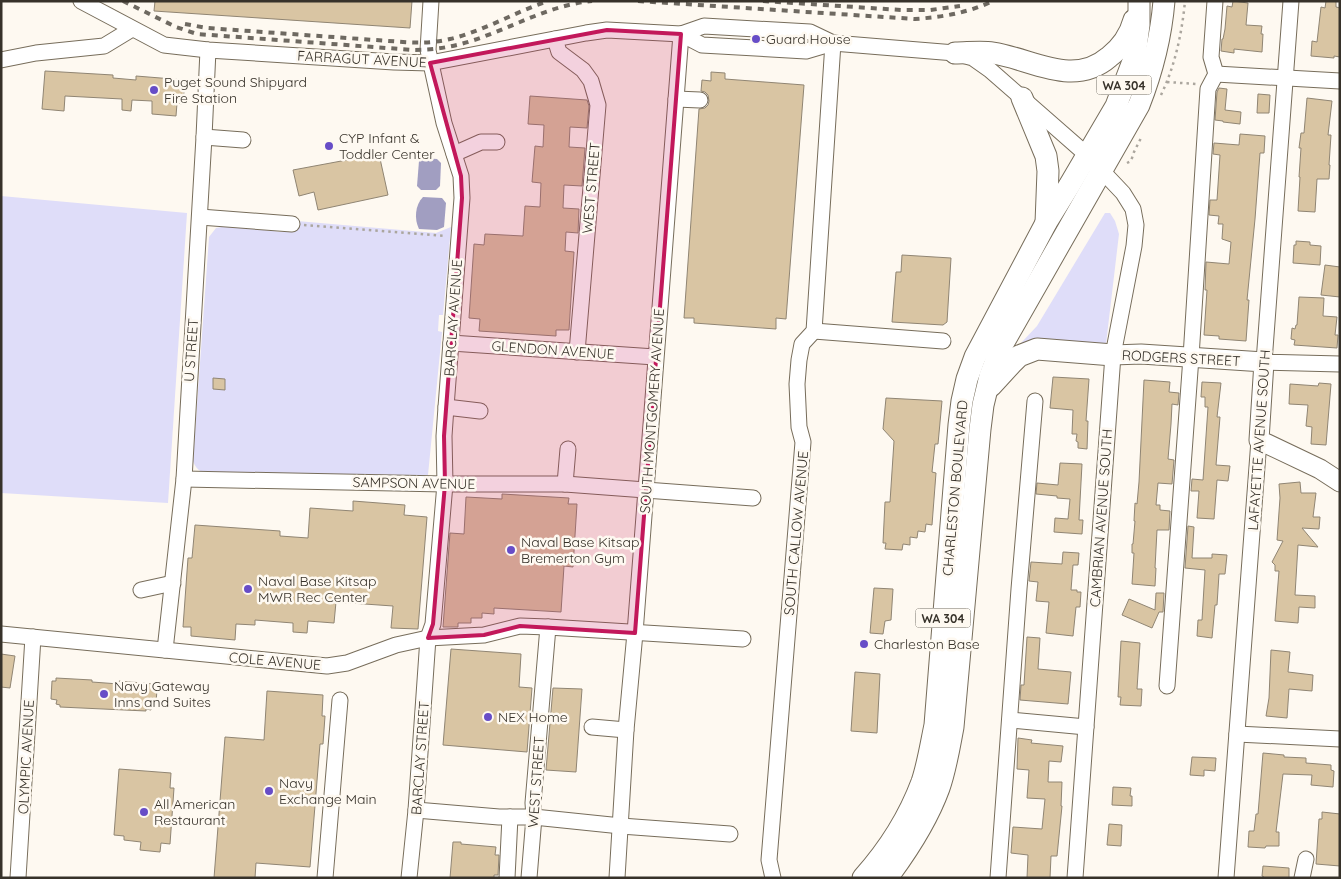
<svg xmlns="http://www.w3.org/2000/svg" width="1341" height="879" font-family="Quicksand,sans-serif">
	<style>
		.green { fill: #dfddf9 }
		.water { fill: #a19ec1 }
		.building { fill: #d9c5a3; stroke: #908573 }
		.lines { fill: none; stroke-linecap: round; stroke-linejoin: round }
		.minor-casing { stroke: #776d5b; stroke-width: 17 }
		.major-casing { stroke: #776d5b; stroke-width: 21 }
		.highway-casing { stroke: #776d5b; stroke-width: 23 }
		.path { stroke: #aba69e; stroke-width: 2.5; stroke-dasharray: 2.5 4; stroke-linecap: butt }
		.minor { stroke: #fff; stroke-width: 15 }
		.major { stroke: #fff; stroke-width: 19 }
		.highway { stroke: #fff; stroke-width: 21 }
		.rail { stroke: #6e6961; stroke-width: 4; stroke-dasharray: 6 6; stroke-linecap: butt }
		.marked { fill: #c2185b; fill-opacity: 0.2; stroke: #c2185b; stroke-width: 4; stroke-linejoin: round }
		.poi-dot { fill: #674dc7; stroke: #fef9f1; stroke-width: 2 }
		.labels { text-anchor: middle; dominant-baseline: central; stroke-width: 5; stroke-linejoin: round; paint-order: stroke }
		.shield { fill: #fef9f1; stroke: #736e66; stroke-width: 1 }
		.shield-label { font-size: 12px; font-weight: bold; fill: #37322a }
		.poi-label { font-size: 14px; fill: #37322a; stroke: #fef9f1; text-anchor: start }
		.street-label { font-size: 14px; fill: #37322a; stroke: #fef9f1 }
	</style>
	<rect width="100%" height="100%" fill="#fef9f1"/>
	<g class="green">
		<polygon points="1,196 187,213 168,503 1,493"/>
		<polygon points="1105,213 1110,213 1115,221 1119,234 1106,344 1021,347 1021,343 1037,326"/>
		<path d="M297,221L436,233L451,227L443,315H439L438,331L442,332L428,475L214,474C203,473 197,472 193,461L209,237L216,228L227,226L283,232Z"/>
	</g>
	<g class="water">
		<polygon points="422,158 437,159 441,163 440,186 436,190 421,190 417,186 419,161"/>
		<path d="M423,197L442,198L446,203L444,227L437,230L419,229C414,219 415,205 423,197Z"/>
	</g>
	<g class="building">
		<polygon points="155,1 412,1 410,28 154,11"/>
		<polygon points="1233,1 1248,3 1246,25 1262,26 1261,34 1263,34 1262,52 1234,49 1234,53 1221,51 1222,39 1223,39 1225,29 1227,6 1232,7"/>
		<polygon points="1326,1 1336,1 1336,7 1340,8 1340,57 1334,56 1334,58 1311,56 1312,41 1317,42 1321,7 1325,8"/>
		<polygon points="45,71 113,75 113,78 136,80 136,76 185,80 183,104 177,103 176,116 152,114 152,101 132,100 131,111 122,110 122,99 65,96 64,111 42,109"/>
		<polygon points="711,72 725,73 725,79 804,85 786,319 776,318 776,329 694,323 694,318 684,318 699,109 705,108 708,105 709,101 708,95 705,92 701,91 702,80 711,81"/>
		<polygon points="1219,88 1227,89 1225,110 1241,112 1240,124 1223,122 1223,121 1215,120 1217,92"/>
		<polygon points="1258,94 1270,95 1269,113 1257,113"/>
		<polygon points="530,96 587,100 589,106 587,128 570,127 569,147 585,148 582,186 564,185 563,208 579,209 578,233 566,232 565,251 574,252 569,330 556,330 556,336 479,331 480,319 469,318 474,244 484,245 485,234 523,236 525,206 540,207 541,183 532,182 535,146 543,147 544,125 528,124"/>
		<polygon points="1307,98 1332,101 1328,135 1331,135 1329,165 1330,165 1329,179 1317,179 1315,212 1298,211 1300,177 1299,177 1301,148 1299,148 1301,133 1304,133"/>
		<polygon points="1240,134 1265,136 1264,153 1260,153 1255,219 1247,300 1249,300 1246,341 1219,339 1219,336 1204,335 1207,290 1205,290 1206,262 1229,264 1231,242 1222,239 1223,224 1218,224 1219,216 1209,215 1210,200 1217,200 1220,155 1213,154 1214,143 1239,145"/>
		<polygon points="379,154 388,195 318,210 314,192 299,196 293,170"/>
		<polygon points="1296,241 1310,242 1310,245 1321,246 1320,265 1293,263 1294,245 1296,245"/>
		<polygon points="902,255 951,258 947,322 943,325 892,322 896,272 901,272"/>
		<polygon points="1325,265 1340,267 1340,297 1321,295"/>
		<polygon points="1299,297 1324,298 1323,316 1337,317 1335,335 1338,335 1337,348 1294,345 1295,340 1291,339 1292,328 1295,329 1296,325 1297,325"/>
		<polygon points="1053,377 1089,379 1086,421 1088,421 1087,449 1078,448 1078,442 1076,441 1077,434 1072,434 1073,410 1050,408"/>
		<polygon points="213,378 225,379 225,390 213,389"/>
		<polygon points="1144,380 1170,382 1169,392 1179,393 1178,405 1172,404 1171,424 1168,459 1174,460 1172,484 1158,483 1156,505 1160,505 1160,510 1170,511 1169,530 1157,530 1155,568 1156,568 1155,586 1132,584 1134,553 1132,553 1132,544 1133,544 1135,521 1134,521 1135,503 1137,504 1139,482"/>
		<polygon points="1202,382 1221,383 1217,417 1220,417 1216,465 1230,466 1228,481 1217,480 1214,519 1197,518 1199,491 1191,491 1192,479 1203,480 1208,407 1205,407 1205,397 1201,397"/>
		<polygon points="1319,383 1331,384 1326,445 1311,444 1312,427 1306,426 1308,405 1289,404 1290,384 1318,386"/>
		<polygon points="886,398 942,401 938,444 935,444 932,472 936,473 932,525 926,524 925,532 918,531 917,538 910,537 910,545 903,544 902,550 885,549 886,543 883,543 885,502 890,502 894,441 883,429"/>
		<polygon points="1060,463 1082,464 1079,520 1083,520 1082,534 1054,532 1055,518 1068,519 1070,499 1057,498 1057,496 1036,494 1037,483 1058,485"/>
		<polygon points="1300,482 1301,493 1316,493 1313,517 1320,517 1319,529 1302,528 1318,547 1298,545 1295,595 1315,596 1315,608 1299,607 1298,623 1275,621 1279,571 1275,571 1275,565 1272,562 1283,541 1277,540 1280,498 1279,484"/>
		<polygon points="502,494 569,498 568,504 577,504 573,567 564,566 561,612 494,608 494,614 482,613 482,618 471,618 471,623 458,623 458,627 443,627 450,533 464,534 466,497 502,499"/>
		<polygon points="353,501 405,505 404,515 427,517 418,629 391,628 393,606 336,602 334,623 308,621 307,633 293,632 293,623 255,620 255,625 236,624 235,640 191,636 191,627 183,627 188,558 192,558 195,525 280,531 280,536 308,538 310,508 353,511"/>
		<polygon points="1188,526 1194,527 1192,558 1212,558 1212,554 1227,555 1225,574 1219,574 1217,605 1215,605 1212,638 1197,636 1198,620 1202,620 1205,570 1185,568"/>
		<polygon points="1063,552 1079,553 1078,565 1073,565 1071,590 1077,590 1077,592 1081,592 1080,607 1076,607 1073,636 1046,633 1049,602 1036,601 1038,582 1029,581 1031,562 1062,564"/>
		<polygon points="874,588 893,589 891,620 885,621 883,634 870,633"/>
		<polygon points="1156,593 1164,593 1163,612 1159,612 1152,628 1122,615 1129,599 1155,610"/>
		<polygon points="1027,637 1040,638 1038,669 1071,672 1068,704 1020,700 1021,685 1024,685"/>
		<polygon points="1121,641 1140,643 1137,689 1142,689 1141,706 1120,705 1121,697 1118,697"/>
		<polygon points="451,649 521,654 519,687 532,688 527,752 443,745"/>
		<polygon points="1271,650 1290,652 1288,672 1313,675 1312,691 1289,689 1287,718 1266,716 1269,698"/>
		<polygon points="1,654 15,656 10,688 1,687"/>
		<polygon points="855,672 880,674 877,733 851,731"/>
		<polygon points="56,678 92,680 92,682 119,684 119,681 154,684 153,688 157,688 156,705 151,705 151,710 146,709 146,711 60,707 60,705 56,704 57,700 51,699 52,681 56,681"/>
		<polygon points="553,688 582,689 576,772 546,770"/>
		<polygon points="267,691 323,695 322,716 325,716 323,744 320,744 310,867 256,863 255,878 214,878 225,737 264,740"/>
		<polygon points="1018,738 1032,740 1031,743 1063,746 1061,762 1049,761 1048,782 1062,782 1061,806 1062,806 1057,856 1051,856 1050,878 1027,878 1028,855 1011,853 1013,827 1042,829 1045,799 1027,798 1029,770 1017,769"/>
		<polygon points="1263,753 1284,755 1284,757 1306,758 1306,763 1331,765 1331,770 1334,771 1333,787 1311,785 1312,775 1283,774 1276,832 1279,832 1279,846 1266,846 1265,848 1248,847 1249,831 1254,831 1256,814 1258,814"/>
		<polygon points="1192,757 1216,758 1215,771 1204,770 1204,776 1190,775"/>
		<polygon points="119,769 171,773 170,788 174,788 170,844 161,843 160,852 140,850 141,842 124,840 124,836 114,835"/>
		<polygon points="1113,787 1131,788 1130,796 1132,796 1132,806 1112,805"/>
		<polygon points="1322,812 1340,814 1340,866 1316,864 1319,819 1322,819"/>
		<polygon points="1109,824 1122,825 1121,846 1107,845"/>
		<polygon points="453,842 461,842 461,844 496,847 495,855 499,855 498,875 494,875 494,878 450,878"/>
		<polygon points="1263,866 1289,868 1289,878 1264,878 1264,877 1262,876"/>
	</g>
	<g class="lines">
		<defs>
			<g id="minor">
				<polyline points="81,1 164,45 208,50 394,62 430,63 586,33 607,30 681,34 704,26 810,32 833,43"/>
				<polyline points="1291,1 1264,362 1340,364"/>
				<polyline points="681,34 702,45 806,51 833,43 955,53 973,58 990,70 1087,155 1123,193 1133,209 1136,225 1134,246 1113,355 1075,878"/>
				<polyline points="555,39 559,52 583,70 591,81 598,105 577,352"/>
				<polyline points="1,60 36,53 104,46 132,29"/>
				<polyline points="1216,74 1340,81"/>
				<polyline points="676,99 700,100"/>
				<polyline points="204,137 243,140"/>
				<polyline points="454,154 481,142 497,142"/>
				<polyline points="200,217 292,224"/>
				<polyline points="814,331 943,341"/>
				<polyline points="451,343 655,357"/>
				<polyline points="446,407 480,411"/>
				<polyline points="184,479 445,484 565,484 753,498"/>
				<polyline points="565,484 568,449"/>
				<polyline points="141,590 173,583"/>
				<polyline points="1,634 327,666 347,663 396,645 428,638 484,635 520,626 548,627 743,639"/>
				<polyline points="165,650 184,479 204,137 208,50"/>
				<polyline points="1167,686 1191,357 1208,89 1216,74 1211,57 1215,1"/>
				<polyline points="1010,720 1086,727"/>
				<polyline points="592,727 626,730"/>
				<polyline points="1237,734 1340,739"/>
				<polyline points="416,810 499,817 534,817 621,826 730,834"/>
				<polyline points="18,878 33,637"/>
				<polyline points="325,878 340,700"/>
				<polyline points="409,878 416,810 428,638 433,624 445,484 444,436 446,407 462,198 461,176 444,123 428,50 431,1"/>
				<polyline points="507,878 510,817"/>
				<polyline points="529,878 534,817 533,803 548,627"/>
				<polyline points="617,878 626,730 635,633 681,34"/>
				<polyline points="773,878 769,860 803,442 799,427 797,384 799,360 802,344 814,331 833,43"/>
				<polyline points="998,878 1019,589 1035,401"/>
				<polyline points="1226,878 1259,440"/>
				<polyline points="1302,878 1306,859"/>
			</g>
			<polyline id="major" points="1113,355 1141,354 1264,362 1259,440 1320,469 1340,482"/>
			<g id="highway">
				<path d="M955,53C967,53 981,51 993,53C1032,59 1073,88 1109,57C1122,47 1130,35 1134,20"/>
				<polyline points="1022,98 1046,156 1048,171 1046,223"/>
				<polyline points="991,386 1013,362 1019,356 1037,349 1113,355"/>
				<path d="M863,878C888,850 909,817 922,782C928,764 931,744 935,725L959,425L962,401L967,379L975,357L1046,223L1069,186L1116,106L1135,56L1139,25V1"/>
				<path d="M887,878C908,850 927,821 939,788C946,768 949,748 953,727L980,429L983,405L990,376L1001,347L1139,105C1152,72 1161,37 1164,1"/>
			</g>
		</defs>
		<use href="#minor" class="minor-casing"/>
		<use href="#major" class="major-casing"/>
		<use href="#highway" class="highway-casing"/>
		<g class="path">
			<polyline points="1167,82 1196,84"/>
			<path d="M1161,95C1175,66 1182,33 1185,1"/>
			<polyline points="1127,163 1131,161 1134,152 1142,136"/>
			<polyline points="304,225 445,236"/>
		</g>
		<use href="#minor" class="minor"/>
		<use href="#major" class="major"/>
		<use href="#highway" class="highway"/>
		<g class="rail">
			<path d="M123,1L176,27L197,34L414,50C434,50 452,47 471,41C512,28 549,5 592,1"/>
			<path d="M638,1L915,19C943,17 967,13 993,1"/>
			<polyline points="763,1 901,10 930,10 960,6"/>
			<path d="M185,24L207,28L403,42C419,43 434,43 450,39C484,31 515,12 548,1"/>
		</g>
	</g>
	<path class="marked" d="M607,30L681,34L635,633L520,626L484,635L428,638L433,624L445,484L444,436L462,198L461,176L430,63Z"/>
	<g class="poi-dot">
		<circle cx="756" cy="39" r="5"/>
		<circle cx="154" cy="90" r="5"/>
		<circle cx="329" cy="146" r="5"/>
		<circle cx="511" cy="550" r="5"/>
		<circle cx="248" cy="589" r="5"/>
		<circle cx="864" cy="644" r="5"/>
		<circle cx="104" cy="694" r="5"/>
		<circle cx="488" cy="717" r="5"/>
		<circle cx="269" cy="791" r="5"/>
		<circle cx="144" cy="812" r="5"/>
	</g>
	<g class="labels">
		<g class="shield">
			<rect x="1096.5" y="75.5" width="55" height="19" rx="4"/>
			<rect x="915.5" y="608.5" width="55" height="19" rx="4"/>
		</g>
		<g class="shield-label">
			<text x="1124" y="85">WA 304</text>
			<text x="943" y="618">WA 304</text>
		</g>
		<g class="poi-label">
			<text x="766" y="39">Guard House</text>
			<text x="164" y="82">Puget Sound Shipyard<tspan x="164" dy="16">Fire Station</tspan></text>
			<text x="339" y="138">CYP Infant &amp;<tspan x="339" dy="16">Toddler Center</tspan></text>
			<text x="521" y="542">Naval Base Kitsap<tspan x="521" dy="16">Bremerton Gym</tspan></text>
			<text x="258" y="581">Naval Base Kitsap<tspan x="258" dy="16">MWR Rec Center</tspan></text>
			<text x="874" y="644">Charleston Base</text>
			<text x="114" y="686">Navy Gateway<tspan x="114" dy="16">Inns and Suites</tspan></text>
			<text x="498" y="717">NEX Home</text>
			<text x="279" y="783">Navy<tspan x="279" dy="16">Exchange Main</tspan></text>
			<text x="154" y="804">All American<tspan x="154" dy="16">Restaurant</tspan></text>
		</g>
		<g class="street-label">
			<text transform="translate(362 59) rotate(3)">FARRAGUT AVENUE</text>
			<text transform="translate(591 188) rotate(-85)">WEST STREET</text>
			<text transform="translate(453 318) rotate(-86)">BARCLAY AVENUE</text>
			<text transform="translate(191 350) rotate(-86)">U STREET</text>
			<text transform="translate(553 350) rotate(4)">GLENDON AVENUE</text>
			<text transform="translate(1181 358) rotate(3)">RODGERS STREET</text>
			<text transform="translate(652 411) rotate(-86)">SOUTH MONTGOMERY AVENUE</text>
			<text transform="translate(1259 440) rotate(-86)">LAFAYETTE AVENUE SOUTH</text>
			<text transform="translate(414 483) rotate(1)">SAMPSON AVENUE</text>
			<text transform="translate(955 488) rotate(-85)">CHARLESTON BOULEVARD</text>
			<text transform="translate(1101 518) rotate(-86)">CAMBRIAN AVENUE SOUTH</text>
			<text transform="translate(796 533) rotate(-85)">SOUTH CALLOW AVENUE</text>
			<text transform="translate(275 661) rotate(5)">COLE AVENUE</text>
			<text transform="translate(26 757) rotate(-87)">OLYMPIC AVENUE</text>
			<text transform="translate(420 758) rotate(-86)">BARCLAY STREET</text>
			<text transform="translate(536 782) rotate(-86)">WEST STREET</text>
		</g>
	</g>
	<rect width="1341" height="879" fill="none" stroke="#37322a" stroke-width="5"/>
</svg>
